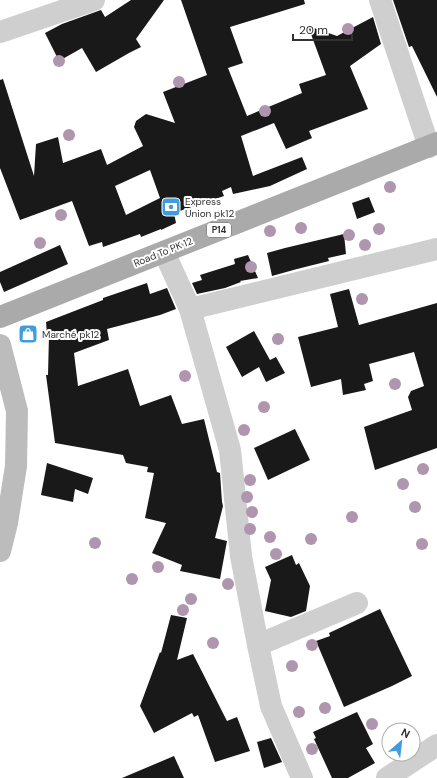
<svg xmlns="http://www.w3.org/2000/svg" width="437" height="778" font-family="'DM Sans',sans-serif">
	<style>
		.building { fill: #191919; fill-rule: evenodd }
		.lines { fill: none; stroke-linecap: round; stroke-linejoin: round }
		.street { stroke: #cfcfcf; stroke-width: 22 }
		.secondary { stroke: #bcbcbc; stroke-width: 22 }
		.primary { stroke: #aaa; stroke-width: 22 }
		.tree { fill: #af96ae }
		.labels { text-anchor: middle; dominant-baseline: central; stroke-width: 4; stroke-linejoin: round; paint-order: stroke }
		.shield { fill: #fff; stroke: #707070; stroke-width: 1 }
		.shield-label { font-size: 9px; font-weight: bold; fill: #323232 }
		.poi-label { font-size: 10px; fill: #323232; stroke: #fff; text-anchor: start }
		.street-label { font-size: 10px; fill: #323232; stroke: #fff }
	</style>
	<rect width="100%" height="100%" fill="#fff"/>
	<g class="building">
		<polygon points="131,0 164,0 136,39 141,47 129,53 96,72 82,48 59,61 45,33 62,24 101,10 105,17"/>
		<path d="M181,0H304L305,4L230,27L243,63L228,68L247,116L302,93L299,84L326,75L308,26L337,36L373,17L381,44L350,66L368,109L309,131L312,138L286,149L274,123L241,136L253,176L302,157L307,169L270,186L233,194L231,187L222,191L224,196L174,213L176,223L161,230V229L141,237L140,234L103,247L102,242L89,246L72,201L20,220L0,168V80L3,79L34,176L36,144L58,137L63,163L101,149L107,165L143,146L134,127L136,121L146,114L175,123L163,92L207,75ZM150,170L160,198L126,215L115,186Z"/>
		<polygon points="393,0 437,0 437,97 412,46 409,47"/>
		<polygon points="369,197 375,212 357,219 352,203"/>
		<polygon points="344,234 346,254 328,258 329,261 297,269 272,276 267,253 285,248"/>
		<polygon points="60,245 68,264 4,292 0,282 0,272"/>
		<polygon points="248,255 258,278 240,281 241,282 225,288 197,294 192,283 202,280 200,275 235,264 234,259"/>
		<polygon points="147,283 150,294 167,288 176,309 160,315 107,329 109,340 74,353 78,386 128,369 140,406 171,395 182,424 204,419 217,472 220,473 222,502 223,506 215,538 227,541 220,579 180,571 182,565 152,553 166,523 145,518 154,473 147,472 148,467 126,463 123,455 55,443 46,375 48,375 49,335 47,334 46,322 103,300 103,298"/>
		<polygon points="349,289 359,325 437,303 437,448 375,470 364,427 412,410 408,397 411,391 424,386 414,352 369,364 373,381 364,384 366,390 343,395 341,379 311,387 298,337 338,327 330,294"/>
		<polygon points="254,331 270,360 276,357 285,373 266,382 259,367 242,377 226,347"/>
		<polygon points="295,429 310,460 268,480 254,448"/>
		<polygon points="47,463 93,478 88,494 75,489 73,502 41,495"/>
		<polygon points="292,555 296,565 299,563 310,586 306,611 291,617 265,611 271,580 265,567"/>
		<polygon points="380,609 412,676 392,686 344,707 316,641 330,636 329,633"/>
		<polygon points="171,615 187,618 177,660 193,654 227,721 237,717 250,751 215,762 198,715 194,717 192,713 154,733 140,706 160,652 161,653"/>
		<polygon points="357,712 373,744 366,748 375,763 348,778 332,778 314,739 316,738 313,732"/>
		<polygon points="271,738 282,762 264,768 257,742"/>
		<polygon points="174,756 184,778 122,778"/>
	</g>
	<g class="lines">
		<g class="street">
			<polyline points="380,0 429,147"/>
			<polyline points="0,32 94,0"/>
			<polyline points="164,252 190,309 437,249"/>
			<polyline points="190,309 230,450 241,556 258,645 271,706 302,778"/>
			<polyline points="258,645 357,603"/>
			<polyline points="387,778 437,745"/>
		</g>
		<polyline class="secondary" points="0,345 17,411 16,466 7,523 0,551"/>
		<polyline class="primary" points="0,317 437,143"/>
	</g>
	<g class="tree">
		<circle cx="348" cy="29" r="6"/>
		<circle cx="59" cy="61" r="6"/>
		<circle cx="179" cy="82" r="6"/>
		<circle cx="265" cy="111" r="6"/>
		<circle cx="69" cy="135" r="6"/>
		<circle cx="390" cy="187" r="6"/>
		<circle cx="61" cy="215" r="6"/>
		<circle cx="301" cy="228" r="6"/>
		<circle cx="379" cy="229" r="6"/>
		<circle cx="270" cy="231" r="6"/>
		<circle cx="349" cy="235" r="6"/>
		<circle cx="40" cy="243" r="6"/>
		<circle cx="365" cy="245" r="6"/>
		<circle cx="251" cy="267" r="6"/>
		<circle cx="362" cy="299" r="6"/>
		<circle cx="278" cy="339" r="6"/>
		<circle cx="185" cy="376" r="6"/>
		<circle cx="395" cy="384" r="6"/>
		<circle cx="264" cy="407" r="6"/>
		<circle cx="244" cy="430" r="6"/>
		<circle cx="423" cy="469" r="6"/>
		<circle cx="250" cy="480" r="6"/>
		<circle cx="403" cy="484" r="6"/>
		<circle cx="247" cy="497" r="6"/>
		<circle cx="415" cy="507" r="6"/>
		<circle cx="252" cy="512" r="6"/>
		<circle cx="352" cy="517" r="6"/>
		<circle cx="250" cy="529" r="6"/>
		<circle cx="270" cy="537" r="6"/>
		<circle cx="311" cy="539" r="6"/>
		<circle cx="95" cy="543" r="6"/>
		<circle cx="422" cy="544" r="6"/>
		<circle cx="276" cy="554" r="6"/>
		<circle cx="158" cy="567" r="6"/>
		<circle cx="132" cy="579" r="6"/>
		<circle cx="228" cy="584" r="6"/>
		<circle cx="191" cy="599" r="6"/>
		<circle cx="183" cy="610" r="6"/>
		<circle cx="213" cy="643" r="6"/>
		<circle cx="312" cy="645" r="6"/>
		<circle cx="292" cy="666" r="6"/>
		<circle cx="325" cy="708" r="6"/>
		<circle cx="299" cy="712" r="6"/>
		<circle cx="372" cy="724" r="6"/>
		<circle cx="312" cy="749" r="6"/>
	</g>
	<defs>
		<symbol id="bank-square" viewBox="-11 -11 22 22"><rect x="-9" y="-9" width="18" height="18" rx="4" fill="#409cdd" stroke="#fff"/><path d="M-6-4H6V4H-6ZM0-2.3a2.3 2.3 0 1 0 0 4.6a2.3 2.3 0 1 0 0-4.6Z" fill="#fff"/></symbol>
		<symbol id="shop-square" viewBox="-11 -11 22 22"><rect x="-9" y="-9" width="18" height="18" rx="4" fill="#409cdd" stroke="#fff"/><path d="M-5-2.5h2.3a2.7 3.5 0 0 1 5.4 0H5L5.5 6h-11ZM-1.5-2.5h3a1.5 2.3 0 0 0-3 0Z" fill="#fff"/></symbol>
	</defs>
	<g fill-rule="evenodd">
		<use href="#bank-square" x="160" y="196" width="22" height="22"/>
		<use href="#shop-square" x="17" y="323" width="22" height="22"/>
	</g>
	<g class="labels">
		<rect class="shield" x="207" y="223" width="24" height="14" rx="3"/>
		<g class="shield-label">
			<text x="219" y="230">P14</text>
		</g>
		<g class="poi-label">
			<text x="185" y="201">Express<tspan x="185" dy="12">Union pk12</tspan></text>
			<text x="42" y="334">Marché pk12</text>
		</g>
		<g class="street-label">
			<text transform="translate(163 252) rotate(-22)">Road To PK 12</text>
		</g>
	</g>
	<g transform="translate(401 742) rotate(28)"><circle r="19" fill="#ffffff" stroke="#adadad"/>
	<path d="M0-3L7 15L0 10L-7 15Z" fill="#409cdd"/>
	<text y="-6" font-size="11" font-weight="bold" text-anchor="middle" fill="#323232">N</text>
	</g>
	<path d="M293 34v6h59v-6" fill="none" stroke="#323232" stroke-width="2"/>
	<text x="299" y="34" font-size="12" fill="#323232" stroke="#ffffff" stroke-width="3" paint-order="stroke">20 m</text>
</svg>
